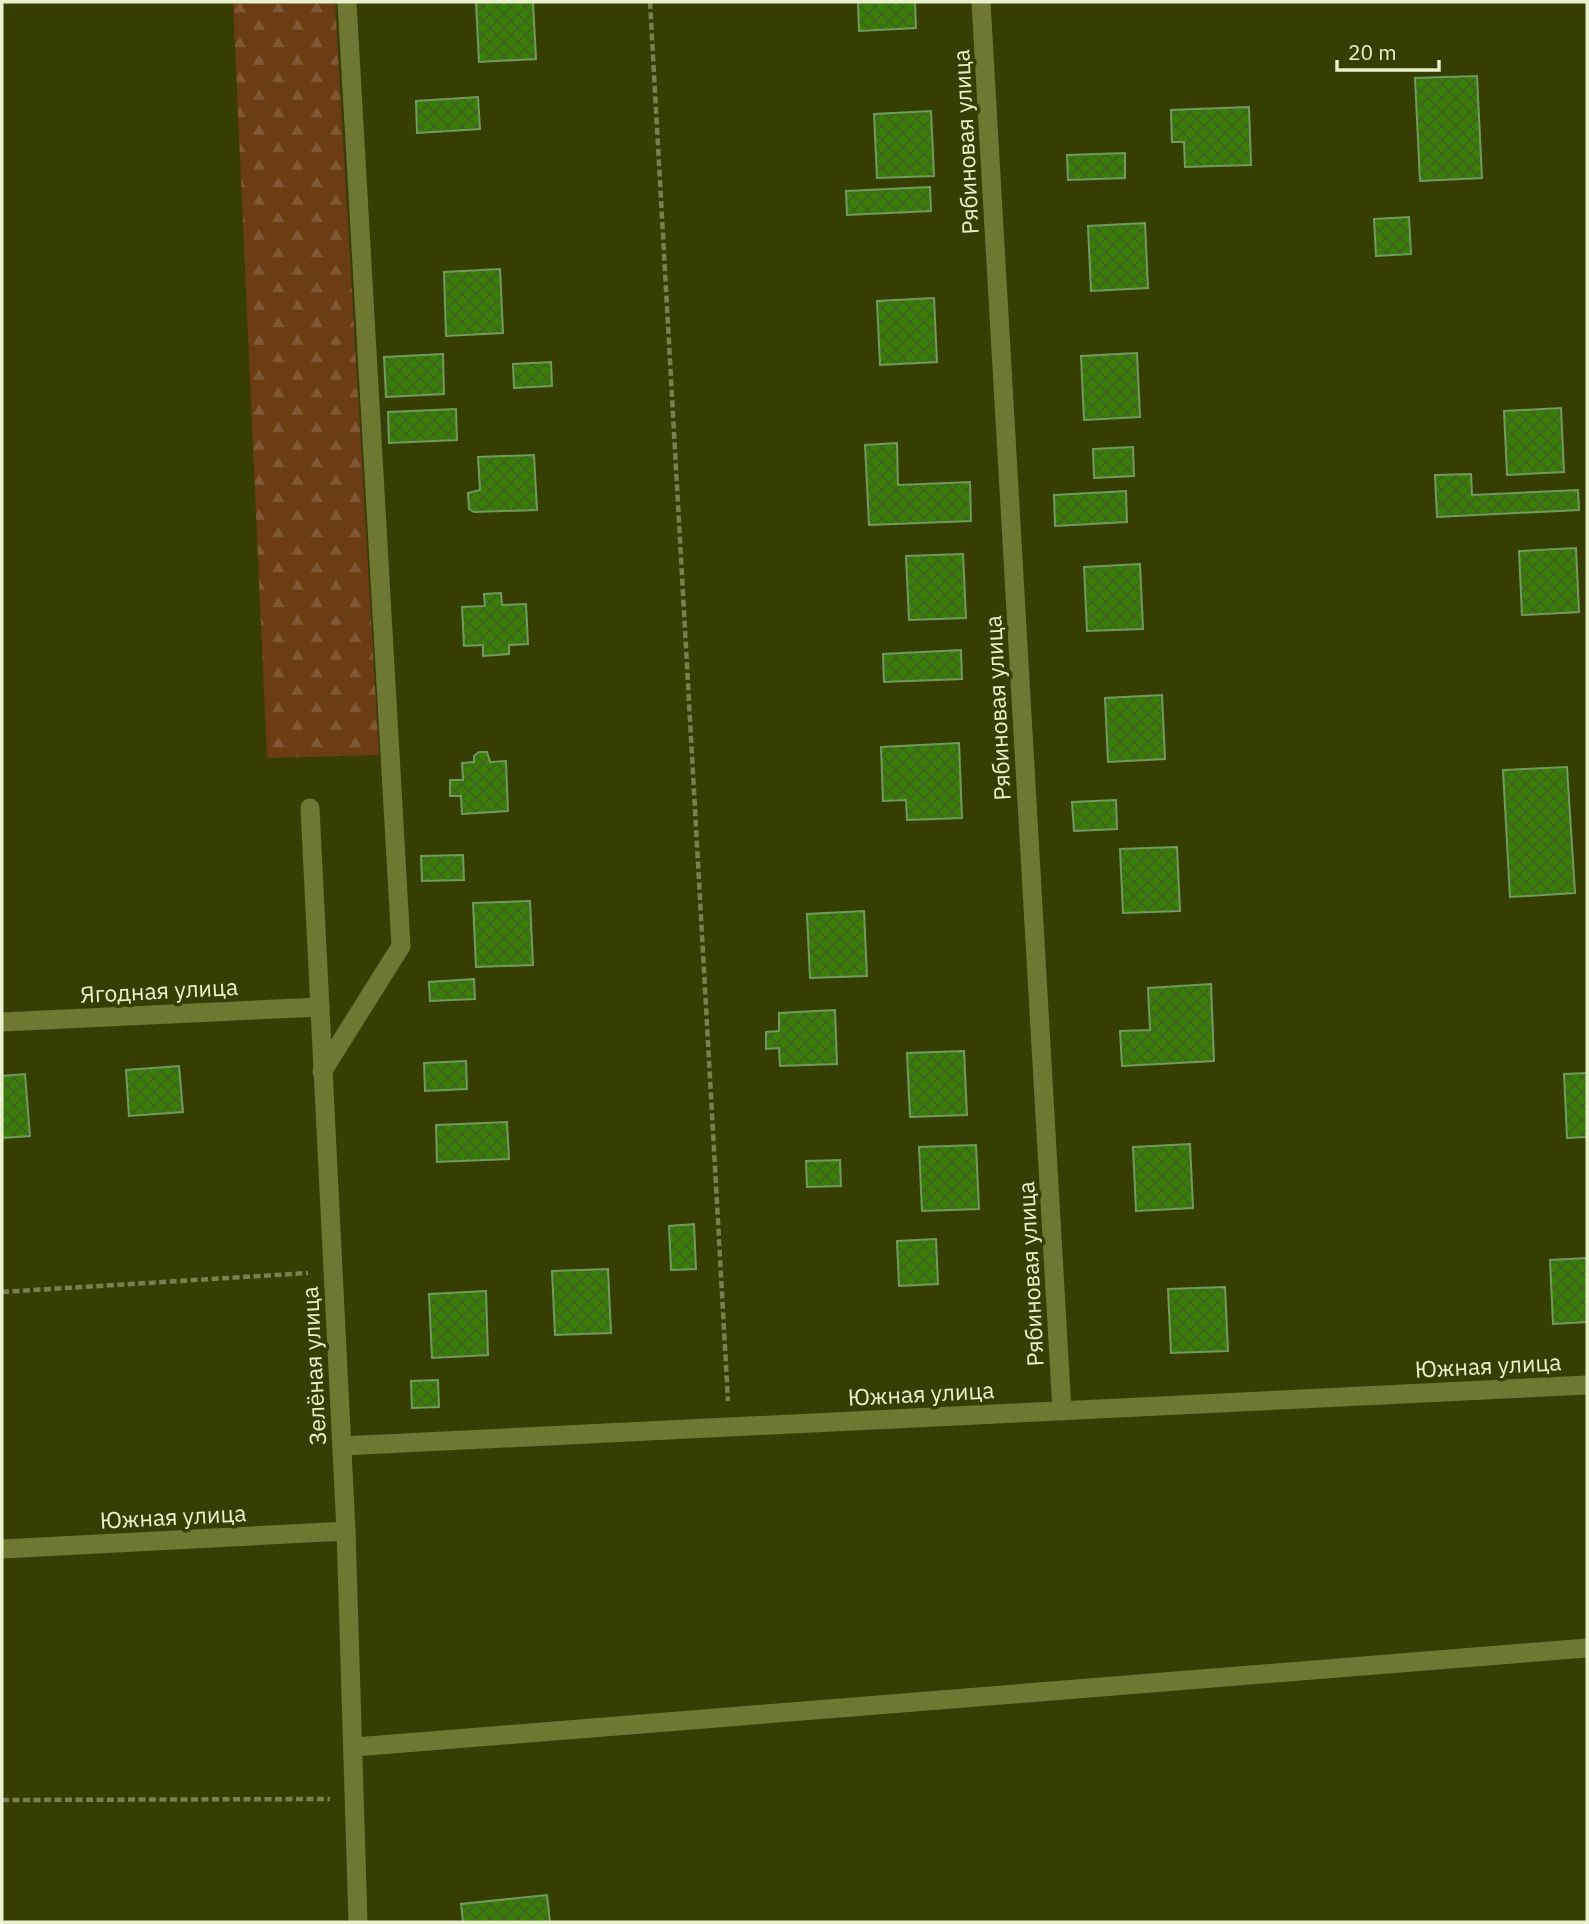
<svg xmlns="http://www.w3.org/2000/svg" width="1589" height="1924" font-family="'IBM Plex Sans',sans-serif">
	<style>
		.forest { fill: url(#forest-firs) }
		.building { fill: url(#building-cross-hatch); stroke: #719a60; stroke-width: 2 }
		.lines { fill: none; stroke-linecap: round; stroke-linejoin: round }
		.path { stroke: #78804e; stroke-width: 4.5; stroke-dasharray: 7 3.5; stroke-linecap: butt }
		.service { stroke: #6e7832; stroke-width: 19 }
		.minor { stroke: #6e7832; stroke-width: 19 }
		.labels { text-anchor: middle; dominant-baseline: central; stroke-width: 7; stroke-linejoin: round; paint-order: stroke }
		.street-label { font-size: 23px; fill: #e8f0cc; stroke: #373e04 }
	</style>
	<defs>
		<pattern id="forest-firs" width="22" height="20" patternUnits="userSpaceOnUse" patternTransform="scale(1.75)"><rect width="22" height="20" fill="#6c3c14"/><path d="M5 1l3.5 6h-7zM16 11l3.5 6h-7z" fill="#815835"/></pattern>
		<pattern id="building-cross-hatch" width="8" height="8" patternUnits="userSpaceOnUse" patternTransform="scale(1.75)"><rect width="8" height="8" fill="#397e06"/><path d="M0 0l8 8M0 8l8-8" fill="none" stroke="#406322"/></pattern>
	</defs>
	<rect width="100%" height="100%" fill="#373e04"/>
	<polygon class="forest" points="233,2 335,2 379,755 267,758"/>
	<g class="building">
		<polygon points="476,2 533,2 536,59 479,62"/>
		<polygon points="858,2 915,2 916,28 859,31"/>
		<polygon points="1477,76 1482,178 1420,181 1415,78"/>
		<polygon points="478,97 480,129 417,133 416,101"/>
		<polygon points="1249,107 1251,165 1185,167 1184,142 1172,142 1171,110"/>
		<polygon points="931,111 934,176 877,178 874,114"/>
		<polygon points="1125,153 1125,178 1068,180 1067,155"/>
		<polygon points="930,187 931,211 847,215 846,191"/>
		<polygon points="1409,217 1411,254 1376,256 1374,219"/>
		<polygon points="1145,223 1148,288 1091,291 1088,226"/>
		<polygon points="500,269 503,333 446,336 444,272"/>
		<polygon points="934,298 937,362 880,365 877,301"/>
		<polygon points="1137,353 1140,417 1084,420 1081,356"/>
		<polygon points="443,354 444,394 386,397 384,357"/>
		<polygon points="551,362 552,386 514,388 513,364"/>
		<polygon points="1561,408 1564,472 1507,475 1504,411"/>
		<polygon points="456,409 457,440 389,443 388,412"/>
		<polygon points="897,443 898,485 970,482 971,521 869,525 865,445"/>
		<polygon points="1133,447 1134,476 1094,478 1093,449"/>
		<polygon points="534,455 537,510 474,512 469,509 468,493 480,490 478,457"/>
		<polygon points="1471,474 1472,495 1578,490 1579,510 1437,517 1435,475"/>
		<polygon points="1126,491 1127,522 1055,526 1054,495"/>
		<polygon points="1576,548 1579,612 1522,615 1519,551"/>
		<polygon points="963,554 966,618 909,620 906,556"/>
		<polygon points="1140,564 1143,629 1087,631 1084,567"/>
		<polygon points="501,593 502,605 526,604 528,644 509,645 509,654 483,656 483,645 464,646 462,607 485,606 484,594"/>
		<polygon points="961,650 962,679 884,682 883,654"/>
		<polygon points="1162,695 1165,759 1108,762 1105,698"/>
		<polygon points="959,743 962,818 907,820 906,800 883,801 881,747"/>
		<polygon points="479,752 487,752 490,762 506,761 508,811 462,814 461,796 450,796 450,780 463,780 462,763 474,762 474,756"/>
		<polygon points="1567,767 1575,893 1510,897 1503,770"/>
		<polygon points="1116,800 1117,829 1074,831 1072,802"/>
		<polygon points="1177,847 1180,911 1123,913 1120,849"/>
		<polygon points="463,855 464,880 422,881 421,856"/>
		<polygon points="530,901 533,965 476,967 473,903"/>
		<polygon points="864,911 867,976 810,978 807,914"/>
		<polygon points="474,979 475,999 430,1001 429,982"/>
		<polygon points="1211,984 1214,1061 1122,1066 1120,1031 1150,1030 1148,988"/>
		<polygon points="835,1010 837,1064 780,1066 779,1048 766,1049 766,1032 779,1031 779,1013"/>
		<polygon points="964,1051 967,1115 910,1117 907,1053"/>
		<polygon points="466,1061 467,1089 425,1091 424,1063"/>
		<polygon points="179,1066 183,1112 129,1116 126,1070"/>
		<polygon points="1587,1073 1587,1137 1567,1138 1564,1074"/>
		<polygon points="25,1074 30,1136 2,1138 2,1164 2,1076"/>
		<polygon points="507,1122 509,1159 437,1162 436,1125"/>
		<polygon points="1190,1144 1193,1208 1136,1211 1133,1147"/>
		<polygon points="976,1145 979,1209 922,1211 919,1147"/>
		<polygon points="840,1160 841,1186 807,1187 806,1161"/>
		<polygon points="694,1224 696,1269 671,1270 669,1226"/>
		<polygon points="936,1239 938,1284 899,1286 897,1241"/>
		<polygon points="1587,1258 1587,1322 1553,1324 1550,1260"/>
		<polygon points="608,1269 611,1333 555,1335 552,1271"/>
		<polygon points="1225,1287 1228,1351 1171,1353 1168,1289"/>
		<polygon points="486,1291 488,1355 432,1358 429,1294"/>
		<polygon points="438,1380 439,1407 412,1408 411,1381"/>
		<polygon points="547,1895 550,1922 463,1922 461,1904"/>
	</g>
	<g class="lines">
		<g class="path">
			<polyline points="650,2 728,1401"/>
			<polyline points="2,1292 308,1273"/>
			<polyline points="2,1800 330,1799"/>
		</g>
		<polyline class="service" points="355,1747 1587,1648"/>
		<g class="minor">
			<polyline points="981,2 1062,1411"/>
			<polyline points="310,808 346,1531 358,1922"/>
			<polyline points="2,1022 320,1007"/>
			<polyline points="322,1072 401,946 347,2"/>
			<polyline points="342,1446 1587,1385"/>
			<polyline points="2,1549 346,1531"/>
		</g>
	</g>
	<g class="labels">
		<g class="street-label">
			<text transform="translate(965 142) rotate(-93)">Рябиновая улица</text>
			<text transform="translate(997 708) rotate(-93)">Рябиновая улица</text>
			<text transform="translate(159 990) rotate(-3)">Ягодная улица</text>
			<text transform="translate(1030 1274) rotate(-93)">Рябиновая улица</text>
			<text transform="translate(1488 1365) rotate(-3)">Южная улица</text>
			<text transform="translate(313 1366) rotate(-93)">Зелёная улица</text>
			<text transform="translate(921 1393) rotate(-3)">Южная улица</text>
			<text transform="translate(173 1516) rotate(-3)">Южная улица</text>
		</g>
	</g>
	<rect width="1589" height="1924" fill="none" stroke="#e8f0cc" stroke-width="7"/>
	<path d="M1337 60v10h102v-10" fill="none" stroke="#e8f0cc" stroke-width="3.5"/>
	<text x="1348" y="60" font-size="21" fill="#e8f0cc" stroke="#373e04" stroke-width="5" paint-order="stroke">20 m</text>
</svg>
